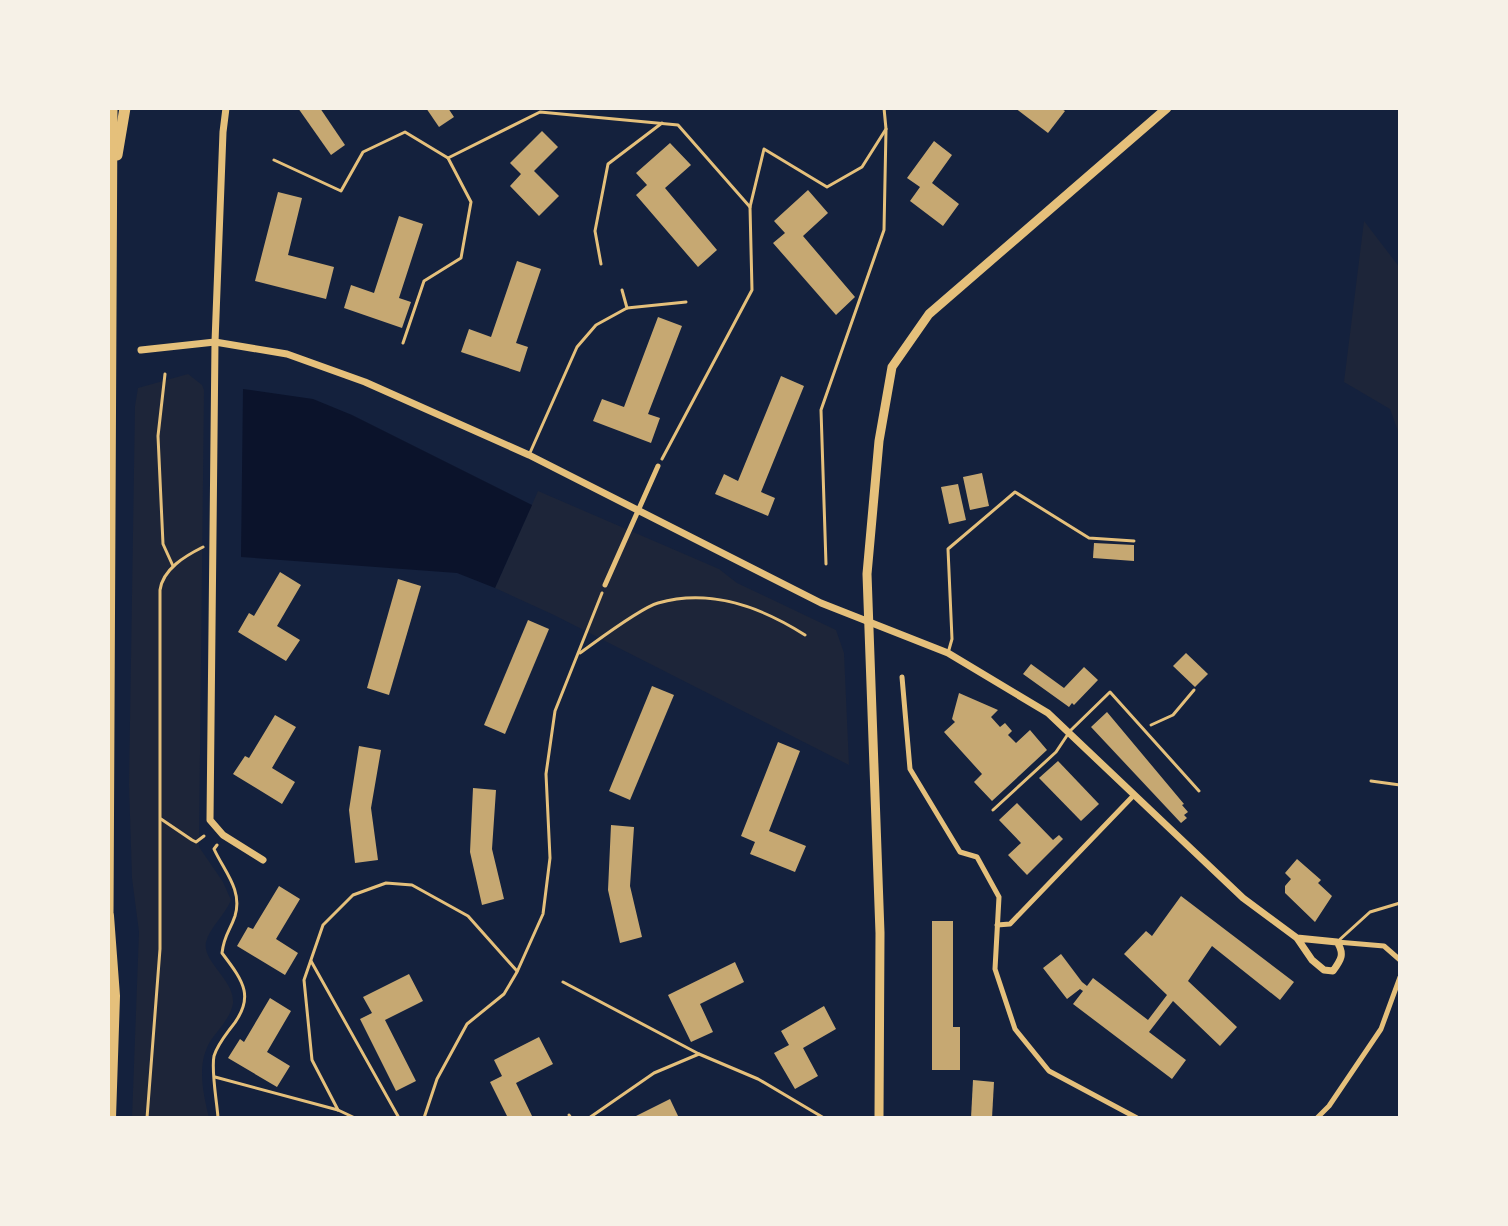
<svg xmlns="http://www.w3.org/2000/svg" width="1508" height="1226" font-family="'PT Sans',sans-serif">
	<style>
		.green { fill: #1d2539 }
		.water { fill: #0b132b }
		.building { fill: #c6a872 }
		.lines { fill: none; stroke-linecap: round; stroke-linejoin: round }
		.path { stroke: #e5c07b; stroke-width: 3 }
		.service { stroke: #e5c07b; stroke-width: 3 }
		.pedestrian { stroke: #e5c07b; stroke-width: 5 }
		.minor { stroke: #e5c07b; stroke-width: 7 }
		.tertiary { stroke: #e5c07b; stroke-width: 9 }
		.trunk { stroke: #e5c07b; stroke-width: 11 }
		.motorway { stroke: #e5c07b; stroke-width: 12 }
	</style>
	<rect width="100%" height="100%" fill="#14213d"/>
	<g class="green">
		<polygon points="1364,221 1400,268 1400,437 1390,409 1344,382"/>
		<path d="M188,374L202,385L204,390L199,847L223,882L231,900C225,915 210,927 206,942C202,962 235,980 233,1003C231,1017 219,1029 211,1040C196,1064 203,1092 209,1118H132L139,932L132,878L129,785L135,406L138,388Z"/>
		<polygon points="538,491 719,569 737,583 836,630 844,653 849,765 554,615 495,588"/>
	</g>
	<polygon class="water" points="243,389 313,399 352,415 532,505 495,588 457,573 241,557"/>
	<g class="building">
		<polygon points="298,108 320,108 345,145 331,155"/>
		<polygon points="426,108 448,108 454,117 439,127"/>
		<polygon points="1015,108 1060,108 1065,111 1048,133"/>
		<polygon points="542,131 558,147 534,171 559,196 539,216 510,186 521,174 510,163"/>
		<polygon points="934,141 952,155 932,183 959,204 943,226 910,201 920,187 907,178"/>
		<polygon points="670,143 691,165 665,188 717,250 698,267 636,195 647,185 636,173"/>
		<polygon points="808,190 828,213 803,236 855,297 836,315 773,243 785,233 774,221"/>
		<polygon points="278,192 302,198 288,255 334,267 326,299 255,281"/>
		<polygon points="399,216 423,224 399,298 411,302 402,328 344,308 351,285 374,293"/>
		<polygon points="517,261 541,269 516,343 528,347 520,372 461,352 469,329 491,337"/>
		<polygon points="658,317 682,326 648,414 660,418 651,443 593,421 602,399 624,407"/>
		<polygon points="781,376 804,386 761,492 775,498 768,516 715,494 724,474 738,481"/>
		<polygon points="982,473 989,506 970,510 963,477"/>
		<polygon points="958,484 966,520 949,524 941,487"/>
		<polygon points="1094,543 1134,545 1134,561 1093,558"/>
		<polygon points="280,572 301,585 277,626 300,640 286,661 238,632 249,613 254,616"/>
		<polygon points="398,579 421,586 389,695 367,688"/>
		<polygon points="528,620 549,629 505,734 484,725"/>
		<polygon points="1186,653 1208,674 1195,687 1173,666"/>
		<polygon points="1031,664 1064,688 1084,667 1098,680 1074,705 1072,703 1069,707 1023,674"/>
		<polygon points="652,686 674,695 630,800 609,791"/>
		<polygon points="959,693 998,710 991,717 1000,727 1005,723 1012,731 1008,735 1016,743 1030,730 1047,750 992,801 974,782 982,774 944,732 955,722 952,719"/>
		<polygon points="1107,712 1184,804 1182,805 1188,812 1184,815 1187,818 1181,823 1091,727"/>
		<polygon points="275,715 296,727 272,768 295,782 282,804 233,774 245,756 249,758"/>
		<polygon points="778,742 800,751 769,831 806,846 795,872 750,854 755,842 741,836"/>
		<polygon points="359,746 381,750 371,808 378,860 355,863 349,810"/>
		<polygon points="1058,761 1099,804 1081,821 1039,778"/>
		<polygon points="473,788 496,790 492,849 504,899 482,905 470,852"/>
		<polygon points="1017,803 1053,840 1059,835 1063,839 1027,875 1008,855 1021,843 999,820"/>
		<polygon points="611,825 634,827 630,886 642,937 620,943 608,890"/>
		<polygon points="1297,859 1321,880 1318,883 1332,896 1315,922 1285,893 1285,886 1291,879 1285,873"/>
		<polygon points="279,886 300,899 276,939 298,953 285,975 237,946 248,927 253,929"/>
		<polygon points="1181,896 1294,982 1280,1000 1212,946 1188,981 1237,1027 1220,1046 1173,1001 1149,1032 1186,1060 1172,1079 1073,1004 1083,991 1080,989 1067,999 1043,968 1061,954 1082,982 1087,986 1093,978 1148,1020 1167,995 1124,954 1146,931 1152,936"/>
		<polygon points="932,921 953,921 953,1027 960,1027 960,1070 932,1070"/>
		<polygon points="735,962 744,982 700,1004 713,1032 691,1042 668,995"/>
		<polygon points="409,974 423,1001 385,1020 416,1081 396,1091 360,1019 372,1013 363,997"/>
		<polygon points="270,998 291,1011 267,1052 290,1066 277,1087 228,1058 240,1039 244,1042"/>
		<polygon points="824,1006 836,1029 803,1048 818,1076 795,1089 774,1053 789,1045 781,1031"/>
		<polygon points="539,1037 553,1064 516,1083 533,1118 508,1118 490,1082 502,1076 494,1060"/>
		<polygon points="973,1080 994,1082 992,1118 971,1118"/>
		<polygon points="670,1099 679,1118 632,1118"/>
	</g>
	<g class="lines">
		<g class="path">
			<polyline points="274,160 341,191 363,152 405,132 448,158 540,112 678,125 750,207"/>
			<polyline points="601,264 595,231 608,164 662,123"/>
			<polyline points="403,343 424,281 461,258 471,202 448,158"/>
			<polyline points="165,374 158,436 163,544 173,566"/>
			<polyline points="662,459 752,290 750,207 764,149 827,187 862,167 886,129"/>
			<polyline points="826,564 821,410 884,230 886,129 884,108"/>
			<path d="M580,653C597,641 640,608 658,603C711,588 761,607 805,635"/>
			<polyline points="1151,725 1173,715 1194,690"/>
			<polyline points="161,819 192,840 196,842 204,836"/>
			<path d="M217,845L214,849C224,871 243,890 235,916C230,931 224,935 222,953C244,982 256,998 230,1029C224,1037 217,1046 214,1056C211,1071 217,1102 218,1118"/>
			<polyline points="311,961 399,1118"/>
			<polyline points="563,982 699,1054 758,1079 824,1118"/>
			<polyline points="215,1077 338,1110 355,1118"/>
			<polyline points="338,1110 312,1060 304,980 323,925 353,895 386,883 412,885 468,916 517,971"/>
			<polyline points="569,1115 571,1118"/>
			<path d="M147,1118L160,949V590C163,569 185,556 203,547"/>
			<polyline points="424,1118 437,1079 467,1024 504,994 517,972 543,914 550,858 546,774 555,711 602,593"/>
			<polyline points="589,1118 654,1073 699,1054"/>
		</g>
		<g class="service">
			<polyline points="622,290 627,308"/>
			<polyline points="529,455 577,347 596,325 627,308 686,302"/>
			<polyline points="948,653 952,639 948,549 1015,492 1089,538 1134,541"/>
			<polyline points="1371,781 1400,785"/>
			<polyline points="993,810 1056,752 1070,731 1110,692 1199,791"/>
			<polyline points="1337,942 1370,912 1400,903"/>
		</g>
		<g class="pedestrian">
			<polyline points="605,585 658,466"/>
			<polyline points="902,677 910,769 960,852 977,857 999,897 995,969 1015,1029 1049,1071 1137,1118"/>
			<polyline points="997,925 1010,924 1134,795"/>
			<polyline points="1337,942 1384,946 1400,960"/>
			<polyline points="1317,1118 1329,1106 1381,1029 1400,977"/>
		</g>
		<g class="minor">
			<polyline points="226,108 223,132 215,342 210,820 223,835 263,860"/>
			<path d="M141,350L215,342L287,354L365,382L529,455L821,603L948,653L1048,713L1243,898L1297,938L1312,960L1324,970L1333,971C1341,960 1345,954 1337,942L1297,938"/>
		</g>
		<polyline class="tertiary" points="879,1118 880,933 867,574 879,441 892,367 929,314 1167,108"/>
		<g class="trunk">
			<polyline points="117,155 125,108"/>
			<polyline points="108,917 112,108"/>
		</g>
		<polyline class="motorway" points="108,916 114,996 110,1118"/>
	</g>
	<rect width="1508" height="1226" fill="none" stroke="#f6f1e7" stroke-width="220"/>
</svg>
